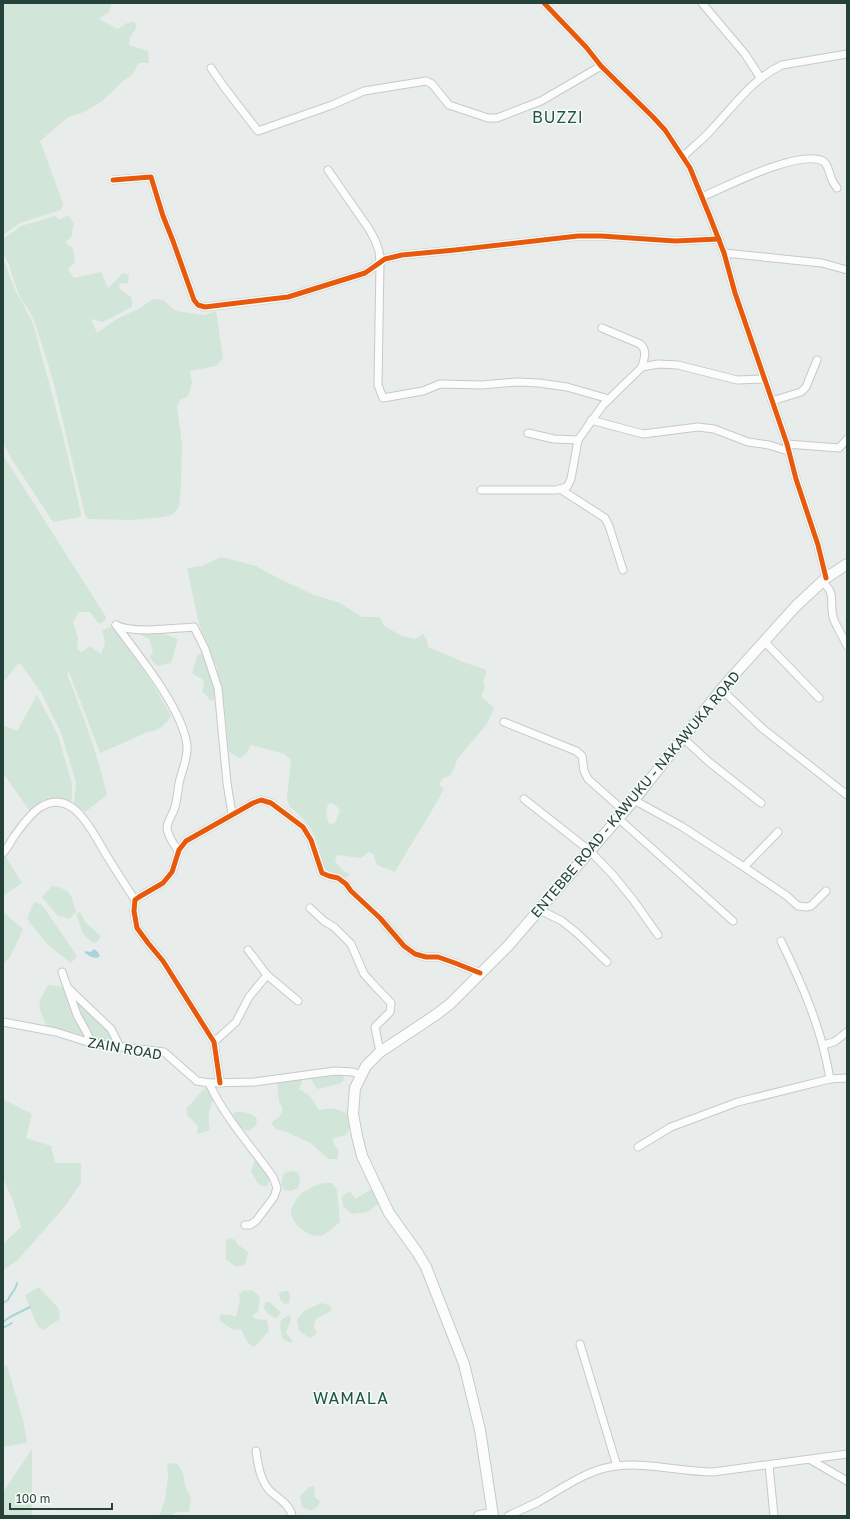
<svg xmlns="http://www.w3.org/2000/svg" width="850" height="1519" font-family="'Golos Text',sans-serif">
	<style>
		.green { fill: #d1e6d8; fill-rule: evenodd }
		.water { fill: #a9d4db }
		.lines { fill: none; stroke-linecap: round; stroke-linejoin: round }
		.stream { stroke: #a9d4db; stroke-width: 2 }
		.street-casing { stroke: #c5cac8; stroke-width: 9 }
		.secondary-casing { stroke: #c3cbc8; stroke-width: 12 }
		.street { stroke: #fcfcfc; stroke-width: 7 }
		.secondary { stroke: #fcfcfc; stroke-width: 10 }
		.cycleway-casing { stroke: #f7fbf9; stroke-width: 8 }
		.cycleway { stroke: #e8590c; stroke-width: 5 }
		.labels { text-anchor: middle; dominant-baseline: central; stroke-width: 3; stroke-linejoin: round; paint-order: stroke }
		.street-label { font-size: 14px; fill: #24423a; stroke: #f7fbf9 }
		.quarter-label { font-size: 16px; letter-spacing: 1px; fill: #1f5548; stroke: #f7fbf9 }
	</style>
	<rect width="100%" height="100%" fill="#e8edeb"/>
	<g class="green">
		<polygon points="3,3 112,3 109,12 99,19 118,29 127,23 134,22 137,26 130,38 129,45 148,51 149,63 139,63 132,75 124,80 102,101 86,111 67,118 40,141 63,203 61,210 20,223 3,235"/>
		<path d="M68,215L74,223L71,238L66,241V244L73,248L75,262L68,269L74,278C83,275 92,275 101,272L108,288L123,273L129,275L128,283L119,284L120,289L132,298V307L103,322L91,319L97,333L117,319L138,309L153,299L163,300L176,311L204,315L216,311L223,358L216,366L190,371L192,383L188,396L180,400L177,406L182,444L181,487L179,507L173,514L164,517L131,520L88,519L85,515L54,384L44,351L35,323L30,312L21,299L13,278L9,264L3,254V239L21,226L55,216L60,220Z"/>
		<path d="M3,259C7,266 8,273 11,280C15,290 20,300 26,309H25C35,323 38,342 42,358C57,409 70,462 81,515L80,517L53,522L11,458L3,443Z"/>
		<path d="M3,455L106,617L105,620L99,624L90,612H79L73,622L78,638L77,649L82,652L89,646L101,654L105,643L102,630L114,626L151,681L171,716C165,725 159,731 148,732L100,753L69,672L67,674C83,715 97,752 107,795L85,812L74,803L76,782L61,733L41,692L20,663L17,665L3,683Z"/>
		<path d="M221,557L256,566L278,578L314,595L340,603L362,617H380L384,626L402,636L415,639L423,634L427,640L428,647L466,663L487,670L483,683L485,687L481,696L494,708L487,724L458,758L451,775L442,779L439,785L444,789C429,817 411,844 395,872L377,865L373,854L369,852L361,858L337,855L335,861L343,871L350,874L346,878L326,871C321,861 321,854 318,844C314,829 301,815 289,806L287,796L291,760L284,754L251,745L246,754L240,758L229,752L224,704L217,668L199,624L187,568L202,566ZM333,803L340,810L335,823L329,824L326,813L328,804Z"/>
		<polygon points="139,632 161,633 178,639 171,663 157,666 150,658 153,651 149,639 141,635"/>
		<polygon points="202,653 213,680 216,698 211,701 202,691 204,685 203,680 192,673 197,656"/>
		<polygon points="37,695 58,735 72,784 72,801 62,798 43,800 30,811 3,773 3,725 17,731"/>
		<polygon points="4,854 22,883 3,896 3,855"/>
		<path d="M52,886C71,889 71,894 76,911L70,919L58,916L42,897Z"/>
		<polygon points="34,902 42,905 77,956 71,963 47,944 27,919"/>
		<polygon points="3,912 23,929 10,957 3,964"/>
		<polygon points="80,912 86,923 101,936 97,942 93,943 83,934 76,914"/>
		<path d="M48,985L65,987L83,1001L106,1025L114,1041L112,1046L84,1040L46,1025C38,1005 36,1005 48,985Z"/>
		<polygon points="342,1073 344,1080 339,1084 318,1089 315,1086 310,1077"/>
		<path d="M298,1077L302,1081L299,1089L310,1096L319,1110C333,1107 337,1108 350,1115L352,1124L346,1135L333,1138V1142L339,1152L337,1159H328L312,1144L287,1132L276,1129L271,1123L280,1116L283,1110L279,1102L277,1081Z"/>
		<path d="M207,1087C218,1099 211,1100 209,1113C208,1119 209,1124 210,1130L199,1134L197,1133L198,1126L187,1115V1108L202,1091Z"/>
		<polygon points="3,1099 32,1114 26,1138 51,1146 55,1163 81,1163 81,1183 65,1206 18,1260 3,1270 3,1244 21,1227 13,1201 3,1178"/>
		<path d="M235,1112C244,1112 251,1112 257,1119L256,1126L248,1131L240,1128L233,1114Z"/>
		<polygon points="255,1159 259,1160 270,1178 267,1186 261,1186 257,1182 251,1172"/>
		<path d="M292,1171L299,1173L300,1181L298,1188L291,1191L284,1190C280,1184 282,1179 284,1173Z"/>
		<path d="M323,1183H332L337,1190L340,1222C335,1226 329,1232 323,1235C310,1240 289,1223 291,1209C291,1207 293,1206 294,1204C300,1191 310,1188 323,1183Z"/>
		<polygon points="374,1189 379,1203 368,1212 352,1214 343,1206 342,1197 347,1193 351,1192 355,1199 370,1190"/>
		<polygon points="230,1238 235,1240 237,1244 248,1252 245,1265 237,1267 226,1260 226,1240"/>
		<polygon points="39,1287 59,1309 60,1319 43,1330 37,1325 25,1295"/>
		<polygon points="252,1290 260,1297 258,1312 252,1315 255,1319 267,1320 269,1331 254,1347 247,1342 241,1329 233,1330 219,1320 221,1314 236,1316 240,1300 239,1294 243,1291"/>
		<polygon points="283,1291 288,1291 290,1295 289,1303 285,1304 280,1300 279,1293"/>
		<polygon points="265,1302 270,1302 281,1313 276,1318 269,1315 264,1309"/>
		<polygon points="322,1303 331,1306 331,1311 316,1319 314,1326 317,1333 310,1338 299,1331 297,1320 305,1310"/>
		<polygon points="289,1315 291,1319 286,1333 293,1341 290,1343 282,1338 280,1326 281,1320"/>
		<polygon points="7,1365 24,1424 27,1443 3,1447 3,1367"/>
		<polygon points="32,1449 32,1516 3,1516 3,1492"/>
		<polygon points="170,1463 178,1464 183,1473 185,1486 191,1498 189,1512 177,1512 170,1516 159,1516 165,1500 168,1476 167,1465"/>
		<path d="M314,1486L315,1497L320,1501C317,1511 310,1512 302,1507L300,1496L309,1487Z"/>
	</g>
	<polygon class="water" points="94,949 98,952 100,956 97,958 91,957 85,953 85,951 91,952"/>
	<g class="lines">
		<g class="stream">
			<path d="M3,1303L8,1300C10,1293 16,1291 17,1283"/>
			<polyline points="3,1322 10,1317 30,1307"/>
			<polyline points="3,1328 12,1323"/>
		</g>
		<defs>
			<g id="street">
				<polyline points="544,3 586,47 601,66 653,117 665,130 690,168 710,217 724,253 735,293 787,444 796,479 818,545 826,578"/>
				<polyline points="702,3 745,54 760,77"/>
				<polyline points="211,68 224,87 258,131 332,105 364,91 426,81 432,84 449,105 488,118 497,118 541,101 601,66"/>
				<path d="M683,157C692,147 704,139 712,129C734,106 752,79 782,65L847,54"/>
				<polyline points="328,170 369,229 375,240 379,251 380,262 378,385 383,398 423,391 440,384 482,385 517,382 539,383 567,387 609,399"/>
				<polyline points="113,180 151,177 163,216 173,241 194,300 198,305 205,307 288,297 365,273 385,259 402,255 455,250 578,236 601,236 675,241 719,239"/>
				<path d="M702,197C725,187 799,149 823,161C829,165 829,174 832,180C833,183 835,185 837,188"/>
				<polyline points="724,253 822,263 847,270"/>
				<path d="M602,328L640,344C648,351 644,358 642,367"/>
				<polyline points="772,401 801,392 806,387 817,360"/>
				<polyline points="591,420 643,434 698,427 714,429 748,442 769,445 788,451"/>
				<polyline points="528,433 554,439 578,440 603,405 642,367 658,364 678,365 737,380 765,379"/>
				<polyline points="787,444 839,448 847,439"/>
				<polyline points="560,489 605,518 609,526 623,570"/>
				<polyline points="481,490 556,490 567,487 571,479 578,440"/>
				<path d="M822,582C838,594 828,604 834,620C838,629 843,637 847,646"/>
				<path d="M116,625C133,634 174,628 194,627L205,649L218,688L227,783L232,814"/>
				<path d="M116,625C139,656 182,708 187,745C188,759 182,770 179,783C178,791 177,799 175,807C173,814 168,820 167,827C167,835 173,843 177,849L179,850"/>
				<polyline points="764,641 819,698"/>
				<polyline points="721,689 762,728 847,795"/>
				<polyline points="504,722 576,751 582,756 584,771 588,779 624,811"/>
				<polyline points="683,738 709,762 761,803"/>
				<polyline points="524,799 590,851 613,875 634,901 658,935"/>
				<polyline points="634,800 681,826 744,867 787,896 798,906 806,907 811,906 826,891"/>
				<polyline points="618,818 733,921"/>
				<path d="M3,853C7,849 10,843 13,838C20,828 29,815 39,808C73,785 93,834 107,856C116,871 126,886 135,900"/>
				<polyline points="744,867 778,832"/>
				<polyline points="310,908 324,921 334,927 351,944 364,974 373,984 391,1003 390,1012 375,1027 380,1052"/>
				<polyline points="540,910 562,921 577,933 607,962"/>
				<path d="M781,941C803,986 822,1030 830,1079"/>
				<polyline points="248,950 267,975"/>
				<polyline points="62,972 77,1015 87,1033 91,1043"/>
				<polyline points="68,988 111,1029 120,1047"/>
				<polyline points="3,1022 56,1032 91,1043 164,1052 197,1081 209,1083 254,1082 335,1071 353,1072 360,1075"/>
				<polyline points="214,1042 236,1022 249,997 267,975 298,1001"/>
				<polyline points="823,1045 834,1042 847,1032"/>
				<path d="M209,1083C225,1118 251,1146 273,1177L277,1188L274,1197L256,1221L250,1225H245"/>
				<polyline points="220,1083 214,1042 163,961 148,943 137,928 134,911 135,900 139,897 163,883 172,872 179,850 186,841 253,803 261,800 271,803 303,827 311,840 322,873 329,876 338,878 346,884 351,891 380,918 404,946 415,954 426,957 438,957 455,963 480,973"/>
				<polyline points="638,1147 671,1127 738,1102 830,1079 847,1078"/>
				<polyline points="580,1344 617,1466"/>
				<path d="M256,1451C258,1465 260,1479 269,1490C277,1498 290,1504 292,1516"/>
				<polyline points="811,1460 847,1481"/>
				<polyline points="769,1465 774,1516"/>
				<path d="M508,1516C518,1511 528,1507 538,1502C563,1488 588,1469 616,1466C648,1462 681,1472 713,1472L847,1454"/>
			</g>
			<g id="secondary">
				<polyline points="479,1516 492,1514"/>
				<polyline points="493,1516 480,1430 464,1364 426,1267 417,1252 389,1213 362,1156 357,1136 353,1114 355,1088 366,1066 380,1052 437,1014 450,1004 508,946 634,800 724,686 796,606 826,578 847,564"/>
			</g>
		</defs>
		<use href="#street" class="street-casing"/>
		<use href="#secondary" class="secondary-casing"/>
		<use href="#street" class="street"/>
		<use href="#secondary" class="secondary"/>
		<defs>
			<g id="cycleway">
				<polyline points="544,3 586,47 601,66 653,117 665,130 690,168 710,217 724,253 735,293 787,444 796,479 818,545 826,578"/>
				<polyline points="113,180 151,177 163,216 173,241 194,300 198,305 205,307 288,297 365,273 385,259 402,255 455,250 578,236 601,236 675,241 719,239"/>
				<polyline points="220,1083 214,1042 163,961 148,943 137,928 134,911 135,900 139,897 163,883 172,872 179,850 186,841 253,803 261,800 271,803 303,827 311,840 322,873 329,876 338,878 346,884 351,891 380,918 404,946 415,954 426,957 438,957 455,963 480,973"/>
			</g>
		</defs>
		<use href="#cycleway" class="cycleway-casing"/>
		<use href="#cycleway" class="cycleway"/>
	</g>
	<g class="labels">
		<g class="street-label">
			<text transform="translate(635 794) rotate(-50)">ENTEBBE ROAD - KAWUKU - NAKAWUKA ROAD</text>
			<text transform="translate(125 1048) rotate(10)">ZAIN ROAD</text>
		</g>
		<g class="quarter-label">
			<text x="558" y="117">BUZZI</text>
			<text x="351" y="1398">WAMALA</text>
		</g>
	</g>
	<rect width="850" height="1519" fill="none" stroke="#24423a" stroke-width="8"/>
	<path d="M10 1503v6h102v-6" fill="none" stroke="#24423a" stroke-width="2"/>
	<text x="16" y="1503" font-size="12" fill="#24423a" stroke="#f7fbf9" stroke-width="3" paint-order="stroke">100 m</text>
</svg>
